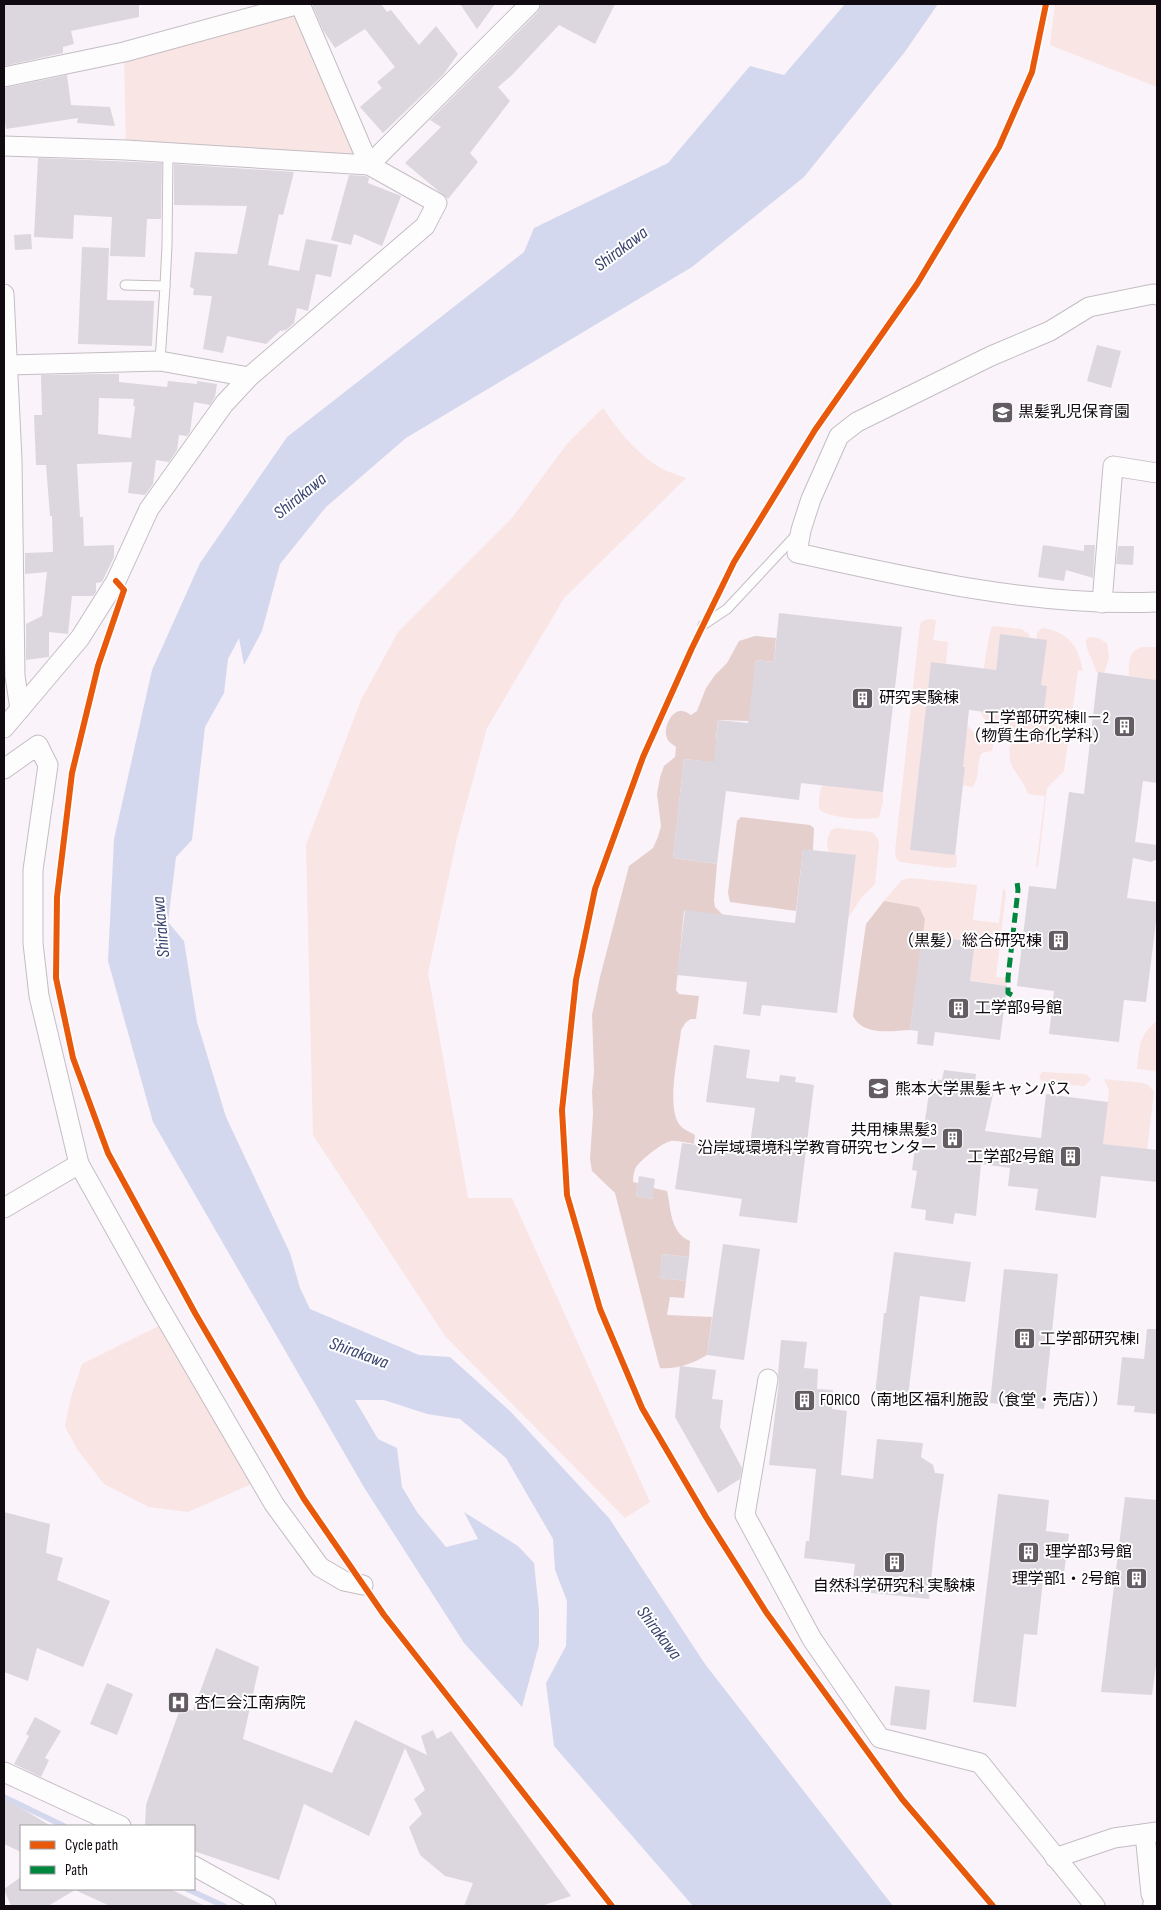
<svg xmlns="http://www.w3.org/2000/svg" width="1161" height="1910" font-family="'Sofia Sans Condensed','Noto Sans JP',sans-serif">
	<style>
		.green { fill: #f9e5e3; fill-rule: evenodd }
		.forest { fill: #e5cfcc }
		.water { fill: #d4d8ee }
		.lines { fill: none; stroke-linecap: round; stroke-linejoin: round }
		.stream { stroke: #d4d8ee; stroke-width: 5.5 }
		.building { fill: #dcd7de; fill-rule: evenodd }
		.lane-casing { stroke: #c4bdc3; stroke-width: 11 }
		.street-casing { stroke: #c4bdc3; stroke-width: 21 }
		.secondary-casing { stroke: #c4bdc3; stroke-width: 28 }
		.lane { stroke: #fefdfe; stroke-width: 9 }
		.street { stroke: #fefdfe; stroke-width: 19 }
		.secondary { stroke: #fefdfe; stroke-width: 26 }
		.quiet { stroke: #00873e; stroke-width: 5; stroke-dasharray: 10 5; stroke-linecap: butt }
		.cycleway-casing { stroke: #fff; stroke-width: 9 }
		.cycleway { stroke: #e8590c; stroke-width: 6 }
		.labels { text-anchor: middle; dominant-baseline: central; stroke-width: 4; stroke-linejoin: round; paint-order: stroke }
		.poi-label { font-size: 16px; fill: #110a10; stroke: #fff; text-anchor: start }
		.water-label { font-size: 18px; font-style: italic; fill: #3a446f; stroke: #fff }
	</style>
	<rect width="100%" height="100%" fill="#faf3f9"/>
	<g class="green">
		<polygon points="299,4 369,165 126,150 124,52"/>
		<polygon points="1055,4 1157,4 1157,87 1050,45"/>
		<path d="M603,408C617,429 632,448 653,463C662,470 675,474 686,478L564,598L487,728L457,838L428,973L468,1198H512L650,1502L625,1518L445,1336L313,1135L306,845L361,700L398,632L512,518L567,444Z"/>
		<path d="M928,619L936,620L933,640L948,642L946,664L931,662L921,751L967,725L974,733L992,735L994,740L992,751L982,753C975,763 981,778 972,787L963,785L965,767L920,762L910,850L957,855L956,867L946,868L900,862L896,858L895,851L920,625L921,622Z"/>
		<path d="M992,626L1021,629L1029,634L1030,638L1000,634L995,675L1037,639V633L1042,628C1068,632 1078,645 1083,671L1078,670L1064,771L1047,788L1038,867H1036L1045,796L1028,794C1025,783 1017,776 1012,766C1006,753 1013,741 1010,728L988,721C984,719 982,716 981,712C978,703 988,635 992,626ZM992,679L1047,686L1043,719L988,712Z"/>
		<path d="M1090,637L1098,638L1107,643L1109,658L1104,673L1096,672C1094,661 1085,649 1086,640Z"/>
		<path d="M1142,647H1157V680L1129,676C1129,662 1127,653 1142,647Z"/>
		<path d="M822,785L883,792V802L879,817C870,821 825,818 820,809C817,803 820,792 822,785Z"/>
		<path d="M837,828L872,832L878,839L879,845L875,884L861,898L849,917L856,856L829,852C826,844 827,838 831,830Z"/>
		<polygon points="911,878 977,885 973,920 999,923 1003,888 1006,892 996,977 1005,978 1007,986 970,981 975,942 922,935 924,919 919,907 884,901 902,880"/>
		<path d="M1157,1021V1071L1137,1069C1140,1046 1138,1036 1157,1021Z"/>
		<polygon points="1042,1072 1083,1074 1087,1075 1091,1079 1085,1086 1043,1083 1039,1077"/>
		<polygon points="1104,1079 1143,1083 1148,1085 1154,1092 1147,1149 1103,1144 1109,1090"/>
		<polygon points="167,1322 256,1482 188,1512 149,1507 104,1484 77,1449 65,1426 71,1397 82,1364"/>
	</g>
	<g class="forest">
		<path d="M755,636L776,638L774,662L756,660L749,721L718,720L716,738L729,764L684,759L673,858L717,864L714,900L715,907L723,915L684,911L676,990L679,994L699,996L696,1019H691L686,1022L681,1030C679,1053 666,1105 679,1124C682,1129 690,1132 695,1135L694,1144C687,1143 677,1140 671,1141C663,1142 641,1160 636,1167C634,1171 633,1177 633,1182L638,1183L636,1196L652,1199L653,1188L667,1191C671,1208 670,1233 690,1241L689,1257L662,1254L660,1278L686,1281L684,1298L670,1297L667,1315L712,1317L707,1355C695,1363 675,1370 660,1368L658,1361L615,1193L592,1171L590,1159L593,1114L592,1092L594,1072L592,1015L600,977L629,866L653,848L658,837L661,826L657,794L660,777L664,766L675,757L676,747C673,744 668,742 667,738C663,730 670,712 680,711C683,710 688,713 691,715L697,711L706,688L715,675L727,663L739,641Z"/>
		<polygon points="741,817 810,825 814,828 813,850 803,850 796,911 730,902 728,893 737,821"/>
		<path d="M884,901L919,907L925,919L910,1030C891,1031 863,1036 853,1016L866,924Z"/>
	</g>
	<polygon class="water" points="845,4 938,4 904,53 804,177 692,267 406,438 326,507 280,564 262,631 244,665 239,638 228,659 224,693 205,727 192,840 176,857 168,922 184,941 197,1022 226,1117 290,1253 300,1288 310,1309 419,1355 450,1357 511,1412 609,1518 705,1664 893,1906 693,1906 554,1746 546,1683 566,1646 567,1601 555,1570 553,1539 506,1458 460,1419 427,1414 384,1400 355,1400 378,1439 397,1448 402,1487 417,1512 446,1547 478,1539 464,1512 518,1546 534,1563 539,1610 539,1645 522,1707 464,1643 365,1489 153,1122 108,961 114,839 152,670 200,563 287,437 524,252 534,228 668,163 750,66 784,75"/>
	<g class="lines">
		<g class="stream">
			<polyline points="4,1797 64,1826"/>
			<polyline points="187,1889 224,1906"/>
		</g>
	</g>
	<g class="building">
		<polygon points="4,4 139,4 139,17 71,31 74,44 63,47 63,53 4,66"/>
		<polygon points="312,4 381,4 387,12 391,10 419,45 436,26 458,54 443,75 383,133 360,107 382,88 377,82 395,67 365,29 335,48 323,30"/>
		<polygon points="460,4 495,4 477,29"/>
		<polygon points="541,4 615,4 595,44 559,25 512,75 498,87 510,101 470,153 478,162 448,199 405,163 441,127 430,120 538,12"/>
		<polygon points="67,75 71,105 110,107 115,126 77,123 78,118 6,129 4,114 4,88"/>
		<polygon points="38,158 162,163 161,219 147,219 145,257 110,256 112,217 74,215 73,239 34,237"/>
		<polygon points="174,164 294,172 283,215 279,214 268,265 299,271 306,239 338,245 331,277 316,274 308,311 297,308 294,323 286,330 280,331 266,344 227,336 223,353 203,349 212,296 193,295 194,289 190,287 195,252 237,254 247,206 174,205"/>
		<polygon points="349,175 366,176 369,178 368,183 401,196 382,246 354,234 351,245 331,240"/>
		<polygon points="31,234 32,249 15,250 14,235"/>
		<polygon points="82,247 109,248 107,300 154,301 152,346 78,344"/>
		<polygon points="1097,345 1121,351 1111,388 1087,381"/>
		<path d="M97,374H119V382L167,387L168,381L197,384V381L217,384L215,397L210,405L194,402L190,432L187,436L179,435L177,450L169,462L156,460L153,484L145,495L128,493L132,462L77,464L80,517H83L84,546L114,545V557L102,582L96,583V592L93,596H72L68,634L49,632V657L26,660V624L42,616L47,572L25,574V553L53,552L52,516H50L46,465H36L34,415H42L41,375ZM99,398L134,399L133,406H135L131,438L98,434Z"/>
		<polygon points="1043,545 1084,551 1084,545 1095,545 1093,578 1066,570 1064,581 1038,577"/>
		<polygon points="1118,546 1134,546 1133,565 1116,564"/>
		<polygon points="779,613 902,627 883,792 801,783 799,800 726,791 717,864 673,858 684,759 714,762 718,720 748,723 756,660 774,662"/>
		<polygon points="1000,634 1047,640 1041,685 1047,686 1043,719 969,710 963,767 965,767 955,855 910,850 931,662 996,670"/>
		<polygon points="1098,672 1157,680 1157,783 1143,781 1135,842 1157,845 1157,859 1151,862 1133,858 1127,898 1157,902 1157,913 1146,1002 1124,1000 1119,1042 1049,1034 1054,991 1017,986 1029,886 1056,889 1069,792 1084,794"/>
		<polygon points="803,849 856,855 837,1013 762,1005 760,1016 743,1014 747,982 677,975 685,910 795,923"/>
		<polygon points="922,935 975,942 970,981 1007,986 1000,1040 935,1032 933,1046 917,1044 918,1031 910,1030"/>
		<polygon points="714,1045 750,1050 746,1078 779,1082 780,1075 796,1077 795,1082 814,1085 797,1223 739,1216 742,1199 675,1189 682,1143 749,1152 755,1108 706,1102"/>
		<polygon points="944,1070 976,1074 975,1082 995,1085 985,1131 1041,1138 1046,1094 1108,1102 1103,1144 1157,1150 1157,1182 1101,1176 1096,1218 1035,1210 1038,1189 1008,1186 1010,1168 981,1164 976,1216 955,1213 953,1224 925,1220 926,1210 911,1208 917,1171 912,1170 915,1148 921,1148 931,1079 942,1080"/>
		<polygon points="639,1176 655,1179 652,1199 636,1196"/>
		<polygon points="723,1244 760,1249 744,1360 707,1355"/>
		<polygon points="894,1252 971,1262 965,1302 920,1296 908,1397 875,1394 884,1313 886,1313"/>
		<polygon points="662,1254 689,1257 686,1281 659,1278"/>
		<polygon points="1004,1269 1058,1274 1044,1409 990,1403"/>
		<polygon points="1147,1329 1157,1329 1157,1414 1134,1412 1135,1406 1117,1405 1122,1357 1144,1359"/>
		<polygon points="781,1340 807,1342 804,1368 818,1369 817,1389 833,1390 832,1409 847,1411 841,1475 873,1479 877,1439 923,1443 921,1457 933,1465 935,1473 944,1474 937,1524 929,1599 852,1591 855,1564 804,1558 806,1541 809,1541 816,1469 769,1465 779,1381 778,1374"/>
		<polygon points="680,1366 716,1370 712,1399 723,1400 720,1427 742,1468 740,1479 718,1493 675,1417"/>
		<polygon points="998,1494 1049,1500 1046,1531 1069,1534 1064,1574 1044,1571 1037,1635 1024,1634 1016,1707 973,1702"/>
		<polygon points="1125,1497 1157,1500 1157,1658 1152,1695 1101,1692"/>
		<polygon points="4,1512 50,1524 46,1553 63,1558 57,1580 110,1601 83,1667 37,1648 28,1681 4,1672"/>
		<polygon points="216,1648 259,1667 243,1739 332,1773 355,1720 427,1755 421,1736 433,1730 437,1739 451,1731 571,1896 541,1906 464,1906 473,1883 445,1876 420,1855 409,1827 422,1814 414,1799 425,1790 405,1748 369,1836 304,1804 279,1880 194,1851 194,1826 145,1826 146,1805 181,1706 193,1711"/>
		<polygon points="107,1683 133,1694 117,1735 90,1724"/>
		<polygon points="895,1686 930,1690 926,1730 890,1725"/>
		<polygon points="35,1717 61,1731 45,1758 49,1760 41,1777 14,1764 29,1736 26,1734"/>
		<polygon points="4,1798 51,1826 21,1826 21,1852 4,1844"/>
		<polygon points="21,1877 21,1889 170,1889 205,1906 110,1906 75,1890 48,1906 11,1906 4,1889"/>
	</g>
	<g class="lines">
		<defs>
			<g id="lane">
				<polyline points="125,285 165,286 160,361"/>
				<polyline points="165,286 167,245 168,153"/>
				<polyline points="703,625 727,609 797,534"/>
			</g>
			<g id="street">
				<polyline points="300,4 369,165"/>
				<polyline points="4,77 124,52 299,4"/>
				<polyline points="4,146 126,150 369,165 437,203 425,226 249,377 224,404 149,509 116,581 80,638 4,728"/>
				<polyline points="369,165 530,4"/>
				<polyline points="4,294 12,460 15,676 20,709"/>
				<path d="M1157,295L1153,294L1089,307L1050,331L991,356L857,422L839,436L811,499L801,530L797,553C914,579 1037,607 1157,602"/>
				<polyline points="9,365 160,361 249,377"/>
				<polyline points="1102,603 1113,466 1157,473"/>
				<polyline points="4,769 38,745 48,765 33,870 33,943 39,996 79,1164 154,1298 274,1504 320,1567 344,1581 363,1585"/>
				<polyline points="4,1208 79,1164"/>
				<polyline points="768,1379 745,1515 812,1639 880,1738 980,1763 1095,1906"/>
				<polyline points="4,1772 121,1826"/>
				<polyline points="1145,1834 1151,1894 1157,1905"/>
				<polyline points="1055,1858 1114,1838 1157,1832"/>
				<polyline points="194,1866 266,1906"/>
			</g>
			<polyline id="secondary" points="1156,1906 1157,1905"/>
		</defs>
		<use href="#lane" class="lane-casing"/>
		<use href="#street" class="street-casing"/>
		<use href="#secondary" class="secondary-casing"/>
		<use href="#lane" class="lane"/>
		<use href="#street" class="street"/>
		<use href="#secondary" class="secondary"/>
		<polyline class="quiet" points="1012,995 1008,993 1008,978 1018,890 1017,882"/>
		<defs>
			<g id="cycleway">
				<polyline points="116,581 124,590 98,666 72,773 57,897 56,978 73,1058 108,1153 195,1313 304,1499 384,1615 612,1906"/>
				<polyline points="993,1906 902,1799 766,1612 706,1517 642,1408 600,1309 567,1195 562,1110 576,980 595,889 643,757 692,648 734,562 815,430 917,284 999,147 1032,72 1046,4"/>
			</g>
		</defs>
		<use href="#cycleway" class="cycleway-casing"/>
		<use href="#cycleway" class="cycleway"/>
	</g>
	<defs>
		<symbol id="school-square" viewBox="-11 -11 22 22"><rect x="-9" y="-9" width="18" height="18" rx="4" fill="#635c62" stroke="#fff"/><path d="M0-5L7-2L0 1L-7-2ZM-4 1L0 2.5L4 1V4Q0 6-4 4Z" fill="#fff"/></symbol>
		<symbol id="building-square" viewBox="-11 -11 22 22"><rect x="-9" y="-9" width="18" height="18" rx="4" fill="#635c62" stroke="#fff"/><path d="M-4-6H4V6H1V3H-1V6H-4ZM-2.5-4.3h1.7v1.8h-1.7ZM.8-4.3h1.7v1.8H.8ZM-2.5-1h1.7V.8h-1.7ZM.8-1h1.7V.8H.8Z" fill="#fff"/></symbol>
		<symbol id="university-square" viewBox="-11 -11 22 22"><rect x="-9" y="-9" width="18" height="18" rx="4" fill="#635c62" stroke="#fff"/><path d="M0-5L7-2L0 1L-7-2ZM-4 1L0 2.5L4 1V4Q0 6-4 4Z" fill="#fff"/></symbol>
		<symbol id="hospital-square" viewBox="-11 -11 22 22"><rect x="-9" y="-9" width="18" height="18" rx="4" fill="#635c62" stroke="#fff"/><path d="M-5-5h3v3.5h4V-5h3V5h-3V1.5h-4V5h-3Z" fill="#fff"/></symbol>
	</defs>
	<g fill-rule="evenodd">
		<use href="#school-square" x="990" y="400" width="25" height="25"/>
		<use href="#building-square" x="850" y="686" width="25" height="25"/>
		<use href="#building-square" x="1112" y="714" width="25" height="25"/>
		<use href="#building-square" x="1046" y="928" width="25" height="25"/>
		<use href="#building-square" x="946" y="996" width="25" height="25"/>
		<use href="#university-square" x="866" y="1076" width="25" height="25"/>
		<use href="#building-square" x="940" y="1126" width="25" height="25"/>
		<use href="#building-square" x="1058" y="1144" width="25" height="25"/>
		<use href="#building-square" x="1012" y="1326" width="25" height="25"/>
		<use href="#building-square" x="792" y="1388" width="25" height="25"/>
		<use href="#building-square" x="1016" y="1540" width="25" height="25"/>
		<use href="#building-square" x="882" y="1550" width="25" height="25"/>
		<use href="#building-square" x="1124" y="1566" width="25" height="25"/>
		<use href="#hospital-square" x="166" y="1690" width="25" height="25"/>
	</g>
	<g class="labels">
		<g class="poi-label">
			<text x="1018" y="412">黒髪乳児保育園</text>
			<text x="879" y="698">研究実験棟</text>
			<text x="1109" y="718" text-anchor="end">工学部研究棟II－2<tspan x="1109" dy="18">（物質生命化学科）</tspan></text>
			<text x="1042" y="941" text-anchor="end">（黒髪）総合研究棟</text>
			<text x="975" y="1008">工学部9号館</text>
			<text x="895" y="1089">熊本大学黒髪キャンパス</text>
			<text x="937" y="1130" text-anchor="end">共用棟黒髪3<tspan x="937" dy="18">沿岸域環境科学教育研究センター</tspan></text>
			<text x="1054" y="1157" text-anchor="end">工学部2号館</text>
			<text x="1040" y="1339">工学部研究棟I</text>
			<text x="820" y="1400">FORICO（南地区福利施設（食堂・売店））</text>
			<text x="1045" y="1552">理学部3号館</text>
			<text x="1120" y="1579" text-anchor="end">理学部1・2号館</text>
			<text x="894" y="1586" text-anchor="middle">自然科学研究科 実験棟</text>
			<text x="194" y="1703">杏仁会江南病院</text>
		</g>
		<g class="water-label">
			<text transform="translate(621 249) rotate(-37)">Shirakawa</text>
			<text transform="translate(300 496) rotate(-39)">Shirakawa</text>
			<text transform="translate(161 927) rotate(-95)">Shirakawa</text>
			<text transform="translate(359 1353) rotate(20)">Shirakawa</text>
			<text transform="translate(659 1633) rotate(53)">Shirakawa</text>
		</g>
	</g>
	<rect width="1161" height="1910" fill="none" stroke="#110a10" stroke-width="10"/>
	<rect x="20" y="1825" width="175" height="65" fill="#ffffff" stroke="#a09d9f"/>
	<rect x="30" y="1841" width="25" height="8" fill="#e8590c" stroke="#a09d9f"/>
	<text x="65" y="1850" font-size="15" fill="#110a10">Cycle path</text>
	<rect x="30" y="1866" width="25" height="8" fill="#00873e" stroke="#a09d9f"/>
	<text x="65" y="1875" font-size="15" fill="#110a10">Path</text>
</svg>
